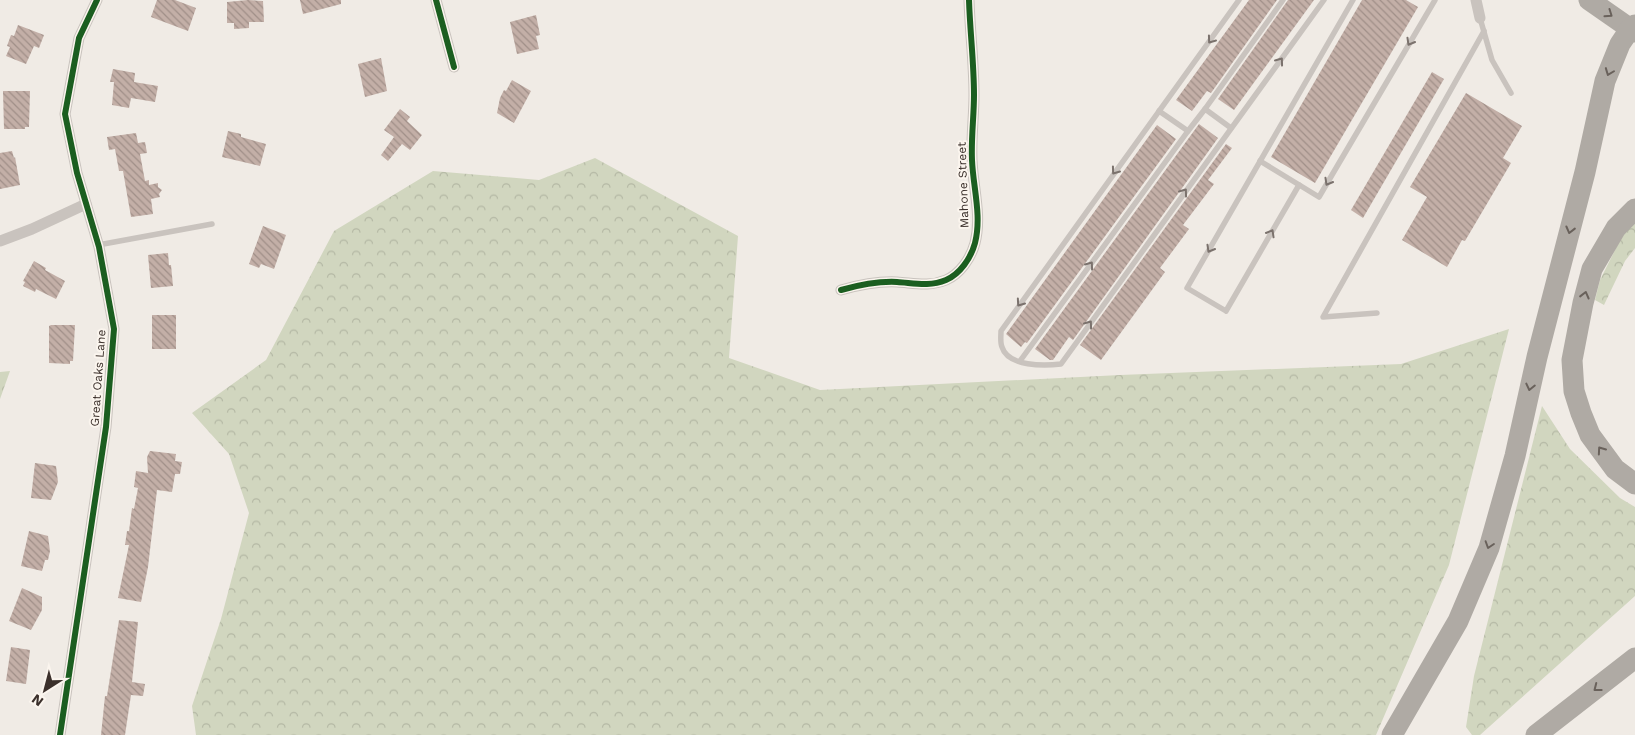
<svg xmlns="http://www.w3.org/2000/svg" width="1635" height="735" font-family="'Work Sans',sans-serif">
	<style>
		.forest { fill: url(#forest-crowns) }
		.building { fill: url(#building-back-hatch) }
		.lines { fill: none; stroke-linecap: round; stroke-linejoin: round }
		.lane { stroke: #c9c3be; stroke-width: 5.5 }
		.street { stroke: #c9c3be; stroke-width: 11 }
		.highway { stroke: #afaaa4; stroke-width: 21 }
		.cycleway-casing { stroke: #fbf5ee; stroke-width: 9 }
		.cycleway { stroke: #1b5e20; stroke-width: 6 }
		.oneway { stroke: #69615b }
		.oneway2 { stroke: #7b726d }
		.labels { text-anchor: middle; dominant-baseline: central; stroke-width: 4; stroke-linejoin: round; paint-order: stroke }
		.street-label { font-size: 12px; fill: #3b302b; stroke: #fbf5ee }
	</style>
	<defs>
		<pattern id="forest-crowns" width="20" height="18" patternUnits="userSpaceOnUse" patternTransform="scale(1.25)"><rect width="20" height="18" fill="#d1d6bf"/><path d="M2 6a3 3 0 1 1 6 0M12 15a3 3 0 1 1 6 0" fill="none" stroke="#b4b8a4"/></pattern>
		<pattern id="building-back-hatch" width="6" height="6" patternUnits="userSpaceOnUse" patternTransform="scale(1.25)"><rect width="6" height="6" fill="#c3afa7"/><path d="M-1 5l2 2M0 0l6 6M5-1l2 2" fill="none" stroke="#a08f88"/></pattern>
	</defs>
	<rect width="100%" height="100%" fill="#f0ebe5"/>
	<g class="forest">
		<polygon points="595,158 738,236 729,358 820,390 1120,375 1401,364 1509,329 1449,565 1376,735 196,735 192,706 221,619 249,513 229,454 192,413 266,360 334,231 433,171 539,180"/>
		<polygon points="1635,222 1635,248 1625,261 1604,305 1595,300 1600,280 1625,230"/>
		<polygon points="10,371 0,399 0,372"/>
		<polygon points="1542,406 1570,449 1620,498 1635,507 1635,596 1480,735 1472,735 1466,727 1474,676"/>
	</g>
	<g class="building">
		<polygon points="157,0 175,0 196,8 188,31 151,17"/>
		<polygon points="248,0 263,1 264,22 249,22 249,28 234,29 234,23 227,23 227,2"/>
		<polygon points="300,0 341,0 341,4 303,14"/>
		<polygon points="1249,0 1277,0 1211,93 1207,91 1192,111 1176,100"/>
		<polygon points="1288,0 1314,0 1234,110 1218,99"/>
		<polygon points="1362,0 1406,0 1418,7 1315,183 1271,157"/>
		<polygon points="536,15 540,35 536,36 539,49 517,54 510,22"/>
		<polygon points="18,25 44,35 39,48 34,46 26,64 6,56 10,47 7,46 11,35 14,36"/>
		<polygon points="381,58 387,91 365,97 358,64"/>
		<polygon points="113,69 135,73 134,82 158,86 155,102 131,98 129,108 112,105 114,82 110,82"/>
		<polygon points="1432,72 1444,79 1363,218 1351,210"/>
		<polygon points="512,80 531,91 514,123 497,113 500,98 504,90 506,91"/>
		<polygon points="3,91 30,91 29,127 25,127 25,129 4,129"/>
		<polygon points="1466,93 1522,126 1503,158 1511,163 1465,241 1462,240 1447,267 1402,240 1427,197 1410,187"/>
		<polygon points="400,109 410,117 407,121 422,135 410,150 402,144 388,161 381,155 394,137 384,130"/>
		<polygon points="1199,124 1218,138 1073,340 1069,337 1053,360 1050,360 1035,349"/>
		<polygon points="1157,125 1176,139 1027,343 1025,342 1021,347 1006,334"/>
		<polygon points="228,131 241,134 241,137 266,144 260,166 222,157"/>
		<polygon points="136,133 138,143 145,142 147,153 140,154 145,181 149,180 149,185 158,183 158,187 162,190 159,194 160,197 151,199 153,214 131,217 123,171 119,171 115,149 109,150 107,137"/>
		<polygon points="1226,144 1232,148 1208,180 1214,184 1183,225 1189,229 1160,268 1165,272 1101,360 1080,345"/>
		<polygon points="12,151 14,158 15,157 20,185 0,189 0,153"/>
		<polygon points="263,226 286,235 274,269 261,264 259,268 249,264"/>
		<polygon points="168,253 169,265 171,265 173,286 151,288 148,255"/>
		<polygon points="34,261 46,268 45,270 65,281 56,299 36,289 35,292 23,286 25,282 23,281"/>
		<rect x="152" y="315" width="24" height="34"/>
		<polygon points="51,325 75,325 73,361 70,361 70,364 49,363 49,326"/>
		<polygon points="150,451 176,454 175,461 182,462 180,474 175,474 172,492 157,490 148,567 141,602 118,598 129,545 125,545 127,531 129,531 132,508 134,509 138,488 134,487 136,471 148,473 147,457"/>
		<polygon points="35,463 56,466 58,482 51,500 31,498"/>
		<polygon points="29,531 48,536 50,551 48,560 45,560 42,571 21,566"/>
		<polygon points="22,588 42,597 42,610 31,630 9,621"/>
		<polygon points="119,620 138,622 132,682 145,684 143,696 131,695 125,735 101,735 105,696 107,696"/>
		<polygon points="11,647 30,650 26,684 6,681"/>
	</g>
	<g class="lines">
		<g class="lane">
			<path d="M1239,0L1001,331C1001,336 1000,343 1002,347C1008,367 1045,366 1061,364L1324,0"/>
			<polyline points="1480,18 1492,60 1511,93"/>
			<polyline points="1205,109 1283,0"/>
			<polyline points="1159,111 1188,131 1205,109 1231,128"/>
			<polyline points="1260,161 1319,197 1435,0"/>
			<polyline points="1299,185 1226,311 1187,288 1353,0"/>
			<polyline points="98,245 212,224"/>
			<polyline points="1377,313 1323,317 1484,31"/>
			<polyline points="1020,361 1188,131"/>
		</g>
		<g class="street">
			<polyline points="436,0 454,67"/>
			<polyline points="1476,0 1480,18"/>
			<polyline points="0,241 32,229 86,204"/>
			<path d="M841,290C859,285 878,281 897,282C914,283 929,287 946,280C960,274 971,258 975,243C982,216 973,187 972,160C971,138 974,116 974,95C974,63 970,32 969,0"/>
			<polyline points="60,735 106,427 114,329 99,247 77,173 65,114 79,38 97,0"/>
		</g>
		<g class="highway">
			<polyline points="1589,0 1635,32"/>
			<polyline points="1635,209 1616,228 1592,269 1583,303 1572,360 1574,391 1581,413 1590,435 1615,469 1635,484"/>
			<polyline points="1392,735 1458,621 1489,548 1515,456 1537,357 1585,172 1605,81 1620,44 1630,29 1635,25"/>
			<polyline points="1536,735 1635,658"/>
		</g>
		<defs>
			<g id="cycleway">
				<polyline points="436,0 454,67"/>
				<path d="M841,290C859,285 878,281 897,282C914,283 929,287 946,280C960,274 971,258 975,243C982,216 973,187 972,160C971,138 974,116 974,95C974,63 970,32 969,0"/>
				<polyline points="60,735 106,427 114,329 99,247 77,173 65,114 79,38 97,0"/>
			</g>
		</defs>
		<use href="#cycleway" class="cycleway-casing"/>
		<use href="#cycleway" class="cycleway"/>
	</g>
	<defs><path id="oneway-chevron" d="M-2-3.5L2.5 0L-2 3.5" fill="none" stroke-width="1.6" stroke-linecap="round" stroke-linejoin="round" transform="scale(1.25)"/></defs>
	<g class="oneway">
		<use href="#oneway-chevron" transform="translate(1609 14) rotate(35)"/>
		<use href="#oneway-chevron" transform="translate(1609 72) rotate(111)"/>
		<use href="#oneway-chevron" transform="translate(1570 230) rotate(104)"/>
		<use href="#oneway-chevron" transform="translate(1585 295) rotate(-76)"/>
		<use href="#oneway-chevron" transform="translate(1530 387) rotate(103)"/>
		<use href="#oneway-chevron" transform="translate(1601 450) rotate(-125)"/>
		<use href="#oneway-chevron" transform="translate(1489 545) rotate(108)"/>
		<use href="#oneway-chevron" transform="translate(1597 688) rotate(142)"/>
	</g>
	<g class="oneway2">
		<use href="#oneway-chevron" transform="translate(1211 40) rotate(126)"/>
		<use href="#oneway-chevron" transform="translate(1410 42) rotate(120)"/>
		<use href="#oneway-chevron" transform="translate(1280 61) rotate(-54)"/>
		<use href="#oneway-chevron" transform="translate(1115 171) rotate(126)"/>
		<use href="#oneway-chevron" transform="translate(1328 182) rotate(120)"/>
		<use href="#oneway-chevron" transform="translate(1184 192) rotate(-54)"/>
		<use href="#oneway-chevron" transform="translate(1271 233) rotate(-60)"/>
		<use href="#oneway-chevron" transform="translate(1210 249) rotate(120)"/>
		<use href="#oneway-chevron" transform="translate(1090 265) rotate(-54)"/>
		<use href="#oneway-chevron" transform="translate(1020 303) rotate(125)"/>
		<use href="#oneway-chevron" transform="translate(1089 324) rotate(-54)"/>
	</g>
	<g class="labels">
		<g class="street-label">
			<text transform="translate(963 185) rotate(-92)">Mahone Street</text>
			<text transform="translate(98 378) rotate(-86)">Great Oaks Lane</text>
		</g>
	</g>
	<g transform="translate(45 690) rotate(216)" stroke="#fbf5ee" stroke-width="4" paint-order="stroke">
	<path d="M0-4L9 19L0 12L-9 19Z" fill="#3b302b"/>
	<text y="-8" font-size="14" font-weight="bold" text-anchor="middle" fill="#3b302b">N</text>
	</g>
</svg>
